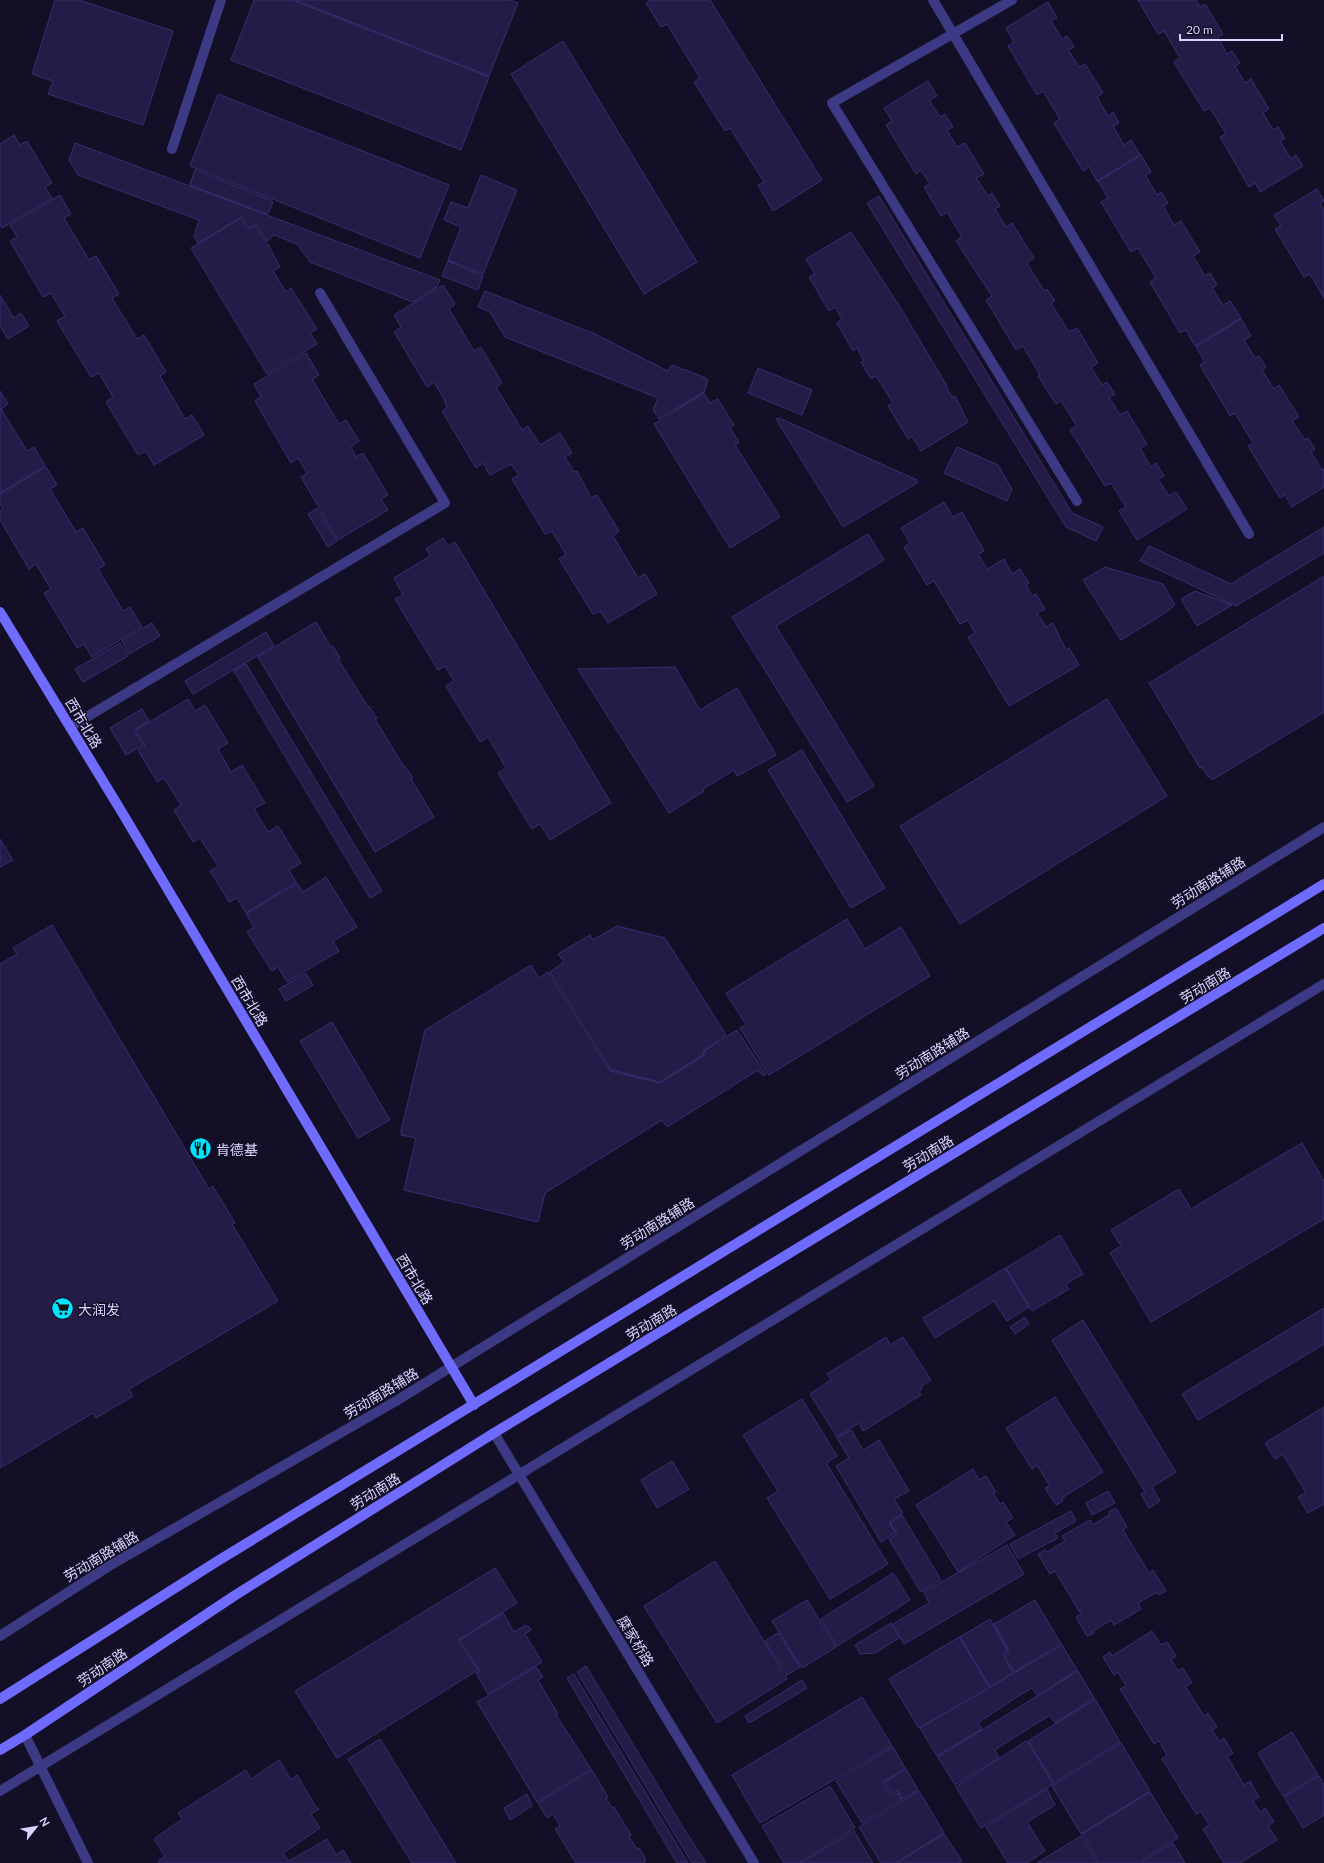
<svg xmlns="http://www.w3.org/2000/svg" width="1324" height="1863" font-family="Lato,'Noto Sans SC',sans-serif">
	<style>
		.building { fill: #241b47; stroke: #3b2d73 }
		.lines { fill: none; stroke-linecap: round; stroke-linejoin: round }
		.street { stroke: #3d3a85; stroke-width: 10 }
		.secondary { stroke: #6f6bff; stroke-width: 10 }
		.labels { text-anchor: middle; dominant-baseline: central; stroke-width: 3; stroke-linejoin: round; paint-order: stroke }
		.street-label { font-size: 14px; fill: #d9d4ff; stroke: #130f26 }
		.poi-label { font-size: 14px; fill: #d9d4ff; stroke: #130f26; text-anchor: start }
	</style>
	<rect width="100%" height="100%" fill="#130f26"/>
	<g class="building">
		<polygon points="55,0 79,0 173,31 143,125 48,94 53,81 32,74"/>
		<polygon points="254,0 292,0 489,77 461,150 231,60"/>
		<polygon points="295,0 510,0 518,3 489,76"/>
		<polygon points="650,0 710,0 822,180 773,211 758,185 764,182 730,128 725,131 694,82 700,78 667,24 661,27 646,3"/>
		<polygon points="1138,0 1196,0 1200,7 1205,4 1223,34 1218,37 1227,54 1232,51 1240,63 1235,66 1245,83 1251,79 1269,109 1263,113 1273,130 1278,127 1285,138 1280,141 1291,159 1296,155 1303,166 1260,192 1255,183 1249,187 1220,137 1226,134 1210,108 1204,111 1174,62 1180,58 1164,31 1158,34"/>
		<polygon points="1048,2 1057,18 1051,21 1062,39 1067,36 1074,47 1068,50 1079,67 1085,64 1103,93 1097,97 1108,116 1113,112 1119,123 1113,126 1124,145 1131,140 1140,155 1097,181 1089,167 1083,171 1054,123 1060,119 1043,91 1037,95 1008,46 1014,42 1006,28"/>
		<polygon points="563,41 697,262 644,294 511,74"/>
		<polygon points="928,81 937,96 929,100 940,117 945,114 953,127 947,130 957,147 965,143 984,174 976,178 988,196 992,193 1000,206 995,209 1006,227 1012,223 1034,258 1027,263 1044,291 1047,289 1055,301 1051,303 1069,332 1077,328 1098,363 1091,367 1102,385 1107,382 1115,394 1109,397 1120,415 1127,411 1147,444 1140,448 1151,467 1156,463 1164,476 1158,479 1169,496 1176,492 1187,509 1137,540 1119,511 1126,507 1111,483 1105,486 1070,430 1077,426 1061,401 1056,404 1038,376 1040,375 1023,346 1016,350 986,300 992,296 956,241 962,237 947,212 941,216 924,187 930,184 921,170 916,174 886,125 892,121 884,108"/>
		<polygon points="218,94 449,185 420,258 190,166"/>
		<polygon points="14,135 20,145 27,141 52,183 45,187 52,198 2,228 0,225 0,144"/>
		<polygon points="75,143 440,280 437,287 413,302 310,262 297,244 274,235 267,241 256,224 249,228 242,217 198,243 194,236 199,220 78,175 69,160"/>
		<polygon points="1141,155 1151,172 1145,175 1157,195 1161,192 1168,203 1163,206 1174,225 1181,221 1200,252 1193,256 1205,276 1210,273 1217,285 1212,288 1223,305 1230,301 1241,318 1195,346 1186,330 1180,333 1150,282 1156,278 1138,248 1131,252 1101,202 1108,198 1098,181"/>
		<polygon points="195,170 270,200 273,202 269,212 266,214 190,185"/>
		<polygon points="481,175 517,190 483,274 448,260 461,227 444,220 451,202 468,208"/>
		<polygon points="1317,189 1324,201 1320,203 1324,210 1324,298 1310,274 1304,277 1275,229 1281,226 1274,215"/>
		<polygon points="60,195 71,214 64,218 89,260 96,256 119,294 112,298 137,339 144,335 166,372 160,376 185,419 192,415 204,435 154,465 146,451 138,455 106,402 113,397 99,373 91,377 57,321 65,316 51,293 43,297 10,241 17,237 10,225"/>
		<polygon points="879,196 1072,513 1103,527 1096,541 1066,527 867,203"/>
		<polygon points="241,218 248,230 255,226 269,246 280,267 273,271 286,292 291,288 317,329 310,333 317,344 267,374 191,248"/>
		<polygon points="851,232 900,307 947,386 946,387 952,397 955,396 968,422 921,451 912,436 908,439 888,406 893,403 876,376 871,379 861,362 864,361 857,348 853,351 837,323 842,319 835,307 829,311 809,277 815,274 806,259"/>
		<polygon points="448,261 483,276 478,290 442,276"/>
		<polygon points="443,285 455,304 449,309 474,351 481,347 502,383 496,387 522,430 528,426 540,445 560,433 572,453 565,457 574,472 577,471 591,498 597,495 619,531 613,536 638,578 645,574 657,594 608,623 600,611 593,614 559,559 566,555 552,531 545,534 512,479 519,475 511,464 490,475 483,463 476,468 442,411 447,408 444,399 434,382 427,387 394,332 401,327 394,315"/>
		<polygon points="485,291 595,334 668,371 672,365 680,368 681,370 683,369 706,378 708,380 704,392 659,419 653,410 658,398 505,337 490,312 478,307"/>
		<polygon points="0,295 14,318 21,313 29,326 8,339 0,326"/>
		<polygon points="1241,319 1251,336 1244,340 1255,358 1259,356 1266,367 1262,370 1274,389 1279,385 1299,417 1292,421 1305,440 1308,438 1315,449 1311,452 1322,470 1324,469 1324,487 1292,507 1285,495 1280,498 1248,446 1253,443 1235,413 1230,416 1200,365 1205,362 1196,347"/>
		<polygon points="306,353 319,375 312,379 339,424 346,420 359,441 351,447 356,457 363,453 388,495 381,499 388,510 338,540 301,477 307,473 298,458 291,463 255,401 261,397 254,384"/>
		<polygon points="758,368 812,390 802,415 748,393"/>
		<polygon points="0,391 8,404 1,409 27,451 34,447 45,466 0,493"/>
		<polygon points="704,393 710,403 718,399 734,425 730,428 739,442 735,445 780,517 730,548 654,424"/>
		<polygon points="779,418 917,480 917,483 843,527 776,419"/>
		<polygon points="957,447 998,465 1012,489 1007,501 944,473"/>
		<polygon points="46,467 57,485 50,489 76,532 83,528 105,565 98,569 123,611 130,607 142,627 92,657 84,644 77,648 44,593 51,589 36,564 29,569 0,520 0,511 3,509 0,504 0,494"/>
		<polygon points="944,502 953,517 962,512 984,551 978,554 987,569 1004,559 1012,574 1020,569 1029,583 1026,585 1032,596 1036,594 1045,609 1037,613 1046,627 1053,623 1066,650 1069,648 1079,665 1009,706 968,637 975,633 968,620 960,624 934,581 927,585 904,547 910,543 901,528"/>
		<polygon points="317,508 337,541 328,547 308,514"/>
		<polygon points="1324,527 1324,553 1236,606 1140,561 1149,546 1231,584"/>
		<polygon points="868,534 884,560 776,626 874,786 847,802 732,617"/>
		<polygon points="443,538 448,546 455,542 611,803 550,840 540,824 532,829 498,773 506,768 488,737 480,742 446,686 454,681 445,666 438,670 395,599 403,595 394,578 430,556 426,549"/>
		<polygon points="1105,567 1163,584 1175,605 1162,615 1121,640 1083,580"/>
		<polygon points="1324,576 1324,712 1212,780 1210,776 1208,777 1202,767 1200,768 1149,683"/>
		<polygon points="1195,591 1232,605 1197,626 1181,599"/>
		<polygon points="316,622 331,647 333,646 340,658 338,659 368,707 369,706 377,718 375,719 404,767 405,766 413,778 411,779 434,817 375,852 258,657"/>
		<polygon points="152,623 160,636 129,654 122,641"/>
		<polygon points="266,632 274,646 193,694 185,681"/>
		<polygon points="120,643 128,656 83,682 75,669"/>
		<polygon points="246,664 382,891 370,898 234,671"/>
		<polygon points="675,667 700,710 737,688 776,755 737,776 734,770 703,789 704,791 669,813 578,669"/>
		<polygon points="188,699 195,711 205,705 228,743 218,749 231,772 242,765 265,803 254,809 268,832 278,826 301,863 289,870 296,882 246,913 237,898 229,902 210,871 218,866 200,838 193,842 174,810 181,805 164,778 157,782 138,750 145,746 136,730"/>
		<polygon points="1107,699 1167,796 960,924 900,826"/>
		<polygon points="142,709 149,721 134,730 143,745 126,755 110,728"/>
		<polygon points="802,750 885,888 851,908 768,770"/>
		<polygon points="0,839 13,860 0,867"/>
		<polygon points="326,877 357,927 333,941 339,951 287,982 278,967 272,971 247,932 254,927 246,914 297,883 303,892"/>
		<polygon points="847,919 865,949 901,927 930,976 769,1075 740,1028 746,1025 726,993"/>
		<polygon points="52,925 209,1189 213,1186 235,1223 232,1224 278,1301 129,1389 133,1396 96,1418 93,1413 0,1468 0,964 17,954 13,948"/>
		<polygon points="617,926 665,938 726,1035 703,1051 704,1054 660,1082 611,1070 550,972 564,962 558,954 590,935 593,940"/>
		<polygon points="531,965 539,978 548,972 610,1071 660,1083 706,1054 704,1051 737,1030 766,1074 763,1076 758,1070 667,1127 662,1120 545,1193 538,1222 404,1190 416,1138 401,1135 401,1131 425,1030"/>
		<polygon points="306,973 313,985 286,1001 279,989"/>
		<polygon points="332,1022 390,1120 358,1138 300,1041"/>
		<polygon points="1302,1143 1324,1181 1324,1219 1151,1322 1110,1253 1121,1246 1111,1230 1179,1189 1191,1209"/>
		<polygon points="1060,1235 1083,1274 1066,1284 1069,1289 1032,1311 1006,1268"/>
		<polygon points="1005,1268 1029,1307 1007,1321 994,1301 935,1338 923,1318"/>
		<polygon points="1324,1308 1324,1344 1198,1420 1182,1394"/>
		<polygon points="1025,1317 1029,1324 1015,1334 1010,1327"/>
		<polygon points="1083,1320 1176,1472 1152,1487 1160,1501 1149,1508 1141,1494 1145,1492 1052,1340"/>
		<polygon points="886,1337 890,1345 903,1337 931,1380 921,1386 922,1389 919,1392 921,1395 863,1431 859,1423 837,1437 810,1394 831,1380 827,1374"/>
		<polygon points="1055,1397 1103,1472 1062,1498 1063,1501 1056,1505 1045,1488 1050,1486 1037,1465 1032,1469 1006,1428"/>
		<polygon points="802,1399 837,1456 826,1463 888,1564 830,1599 767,1498 778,1491 743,1435"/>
		<polygon points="1324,1407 1324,1504 1308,1513 1298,1497 1306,1493 1283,1454 1275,1459 1265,1443"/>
		<polygon points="851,1430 863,1450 879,1440 909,1491 894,1499 903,1513 889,1522 895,1533 881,1542 836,1466 849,1458 837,1438"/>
		<polygon points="672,1461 689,1489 657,1508 641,1480"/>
		<polygon points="973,1469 979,1480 986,1476 996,1492 993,1493 1000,1504 1003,1502 1013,1518 1006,1522 1015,1535 958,1572 916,1505"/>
		<polygon points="1108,1491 1115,1503 1092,1515 1086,1503"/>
		<polygon points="1116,1508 1127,1527 1123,1530 1149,1573 1153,1570 1166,1591 1159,1595 1157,1592 1138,1603 1141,1609 1114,1625 1111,1620 1093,1631 1094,1633 1087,1636 1076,1617 1081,1614 1055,1571 1050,1574 1038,1554 1045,1550 1047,1552 1065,1541 1062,1536 1090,1520 1093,1525 1110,1514 1109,1512"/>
		<polygon points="1071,1511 1076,1521 1055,1533 1058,1538 1018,1559 1010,1544"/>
		<polygon points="902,1515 941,1580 921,1592 889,1539 897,1534 890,1523"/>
		<polygon points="1007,1545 1024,1574 904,1644 893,1624 929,1603 924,1592"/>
		<polygon points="715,1561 787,1679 717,1723 644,1606"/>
		<polygon points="495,1568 517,1603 458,1640 478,1670 337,1758 295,1691"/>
		<polygon points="893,1573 910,1600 837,1646 821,1619"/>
		<polygon points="807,1600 836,1647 802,1668 772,1621"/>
		<polygon points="1035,1600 1061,1644 1014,1672 1004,1655 1009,1651 994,1624"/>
		<polygon points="503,1613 514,1632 526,1625 530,1628 531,1630 525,1634 542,1662 488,1694 476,1673 480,1671 460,1640"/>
		<polygon points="990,1619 1008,1651 1002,1654 1013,1673 990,1687 960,1637"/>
		<polygon points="891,1623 899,1638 875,1653 860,1654 855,1645"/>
		<polygon points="1152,1631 1161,1645 1167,1642 1176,1656 1171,1659 1178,1671 1183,1668 1192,1683 1185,1686 1204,1716 1208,1713 1217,1727 1212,1730 1219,1741 1224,1738 1233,1753 1227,1756 1244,1785 1250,1781 1259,1797 1253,1801 1260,1812 1265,1808 1274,1822 1268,1826 1277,1840 1240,1863 1224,1863 1203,1829 1209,1825 1201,1811 1196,1814 1162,1759 1167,1755 1159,1741 1154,1744 1120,1689 1126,1686 1118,1672 1114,1675 1103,1657 1110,1652 1112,1656"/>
		<polygon points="778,1633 800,1667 787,1675 765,1641"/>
		<polygon points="959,1637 990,1688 919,1728 889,1679"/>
		<polygon points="1062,1645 1077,1670 1038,1696 1032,1688 1015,1698 978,1723 982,1729 937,1756 920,1728"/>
		<polygon points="586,1666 684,1829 706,1863 692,1863 577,1672"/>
		<polygon points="536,1667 543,1677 538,1680 558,1714 556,1715 591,1769 537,1802 477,1702"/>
		<polygon points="1078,1671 1094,1698 1055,1723 1050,1715 996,1749 995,1751 999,1758 955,1785 938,1757"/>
		<polygon points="574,1674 688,1863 677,1863 567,1678"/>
		<polygon points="802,1680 807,1688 749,1723 745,1716"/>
		<polygon points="862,1697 892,1746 760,1823 732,1775"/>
		<polygon points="1095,1699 1120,1742 1054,1783 1028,1741"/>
		<polygon points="1292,1732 1318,1775 1283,1796 1258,1753"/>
		<polygon points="380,1739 456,1863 412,1863 348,1759"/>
		<polygon points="1026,1741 1030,1745 1053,1784 981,1828 956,1787"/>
		<polygon points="1121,1743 1150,1791 1081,1834 1052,1786"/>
		<polygon points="893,1747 905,1768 883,1782 891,1796 898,1793 902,1799 862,1823 836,1781"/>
		<polygon points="279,1760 291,1780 297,1775 316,1807 319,1809 311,1814 320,1828 283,1853 285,1856 289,1861 327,1839 336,1855 343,1850 351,1863 159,1863 158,1861 165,1857 154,1839 182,1819 178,1813 246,1770 251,1779"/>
		<polygon points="906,1769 918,1790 903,1799 898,1791 892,1794 885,1782"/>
		<polygon points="592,1770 608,1797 606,1798 612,1808 614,1807 631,1835 629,1836 636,1848 639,1848 646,1860 644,1861 645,1863 576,1863 555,1829 560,1826 553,1814 547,1818 538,1803"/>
		<polygon points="1319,1776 1324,1785 1324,1815 1303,1828 1284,1797"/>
		<polygon points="830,1786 855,1828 799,1863 784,1863 762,1826"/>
		<polygon points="1047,1789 1055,1805 1027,1822 1045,1851 1027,1863 1008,1863 986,1827"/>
		<polygon points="919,1791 944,1833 895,1863 881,1863 859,1827"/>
		<polygon points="1150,1792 1178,1838 1137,1863 1100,1863 1082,1834"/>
		<polygon points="527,1794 532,1806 510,1820 504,1808"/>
		<polygon points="854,1831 873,1863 801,1863"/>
		<polygon points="944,1834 962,1861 959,1863 897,1863"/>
		<polygon points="1081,1836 1098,1863 1037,1863"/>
		<polygon points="1173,1843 1185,1863 1140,1863"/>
	</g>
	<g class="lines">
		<g class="street">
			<polyline points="933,0 1249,534"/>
			<polyline points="1012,0 832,103 1077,501"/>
			<polyline points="172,149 221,0"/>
			<polyline points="70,727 445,503 320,293"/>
			<polyline points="494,1433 754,1863"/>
			<polyline points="0,1636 109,1566 396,1401 1324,827"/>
			<polyline points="25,1735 88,1863"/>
			<polyline points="0,1791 1324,984"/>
		</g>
		<g class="secondary">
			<polyline points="0,612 123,814 474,1405"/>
			<polyline points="0,1699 216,1562 1324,884"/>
			<polyline points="0,1750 25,1735 234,1596 494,1433 1324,928"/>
		</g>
	</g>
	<defs>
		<symbol id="restaurant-disc" viewBox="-11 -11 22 22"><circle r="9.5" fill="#00e5ff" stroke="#130f26"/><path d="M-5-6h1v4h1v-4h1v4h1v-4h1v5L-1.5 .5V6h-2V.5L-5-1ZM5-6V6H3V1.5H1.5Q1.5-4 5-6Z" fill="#111"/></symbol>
		<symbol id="supermarket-disc" viewBox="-11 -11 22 22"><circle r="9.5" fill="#00e5ff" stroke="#130f26"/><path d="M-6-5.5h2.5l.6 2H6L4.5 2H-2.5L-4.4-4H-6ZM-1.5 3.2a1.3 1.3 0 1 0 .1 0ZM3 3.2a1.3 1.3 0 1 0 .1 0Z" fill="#111"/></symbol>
	</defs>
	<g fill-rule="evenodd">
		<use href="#restaurant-disc" x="188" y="1136" width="25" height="25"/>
		<use href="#supermarket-disc" x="50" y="1296" width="25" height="25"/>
	</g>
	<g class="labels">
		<g class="street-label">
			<text transform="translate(84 723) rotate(59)">西市北路</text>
			<text transform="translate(1208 882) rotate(-32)">劳动南路辅路</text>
			<text transform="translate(1205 985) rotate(-31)">劳动南路</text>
			<text transform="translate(250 1001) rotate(59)">西市北路</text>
			<text transform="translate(932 1053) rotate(-32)">劳动南路辅路</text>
			<text transform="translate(928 1153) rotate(-31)">劳动南路</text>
			<text transform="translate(657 1223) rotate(-32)">劳动南路辅路</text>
			<text transform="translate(415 1279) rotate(59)">西市北路</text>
			<text transform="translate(651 1322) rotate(-31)">劳动南路</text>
			<text transform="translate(381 1393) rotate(-31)">劳动南路辅路</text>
			<text transform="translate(375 1491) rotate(-32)">劳动南路</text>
			<text transform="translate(101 1556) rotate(-31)">劳动南路辅路</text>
			<text transform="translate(636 1641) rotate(59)">糜家桥路</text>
			<text transform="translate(102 1667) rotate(-34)">劳动南路</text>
		</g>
		<g class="poi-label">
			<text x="216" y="1149">肯德基</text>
			<text x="78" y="1309">大润发</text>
		</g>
	</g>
	<g transform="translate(36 1827) rotate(59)" stroke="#130f26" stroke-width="3" paint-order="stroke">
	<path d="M0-3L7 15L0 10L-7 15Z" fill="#d9d4ff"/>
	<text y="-6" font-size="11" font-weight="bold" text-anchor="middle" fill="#d9d4ff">N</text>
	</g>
	<path d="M1180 34v6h102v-6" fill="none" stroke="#d9d4ff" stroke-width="2"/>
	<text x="1186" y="34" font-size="12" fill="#d9d4ff" stroke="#130f26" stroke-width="3" paint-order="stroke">20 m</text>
</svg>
